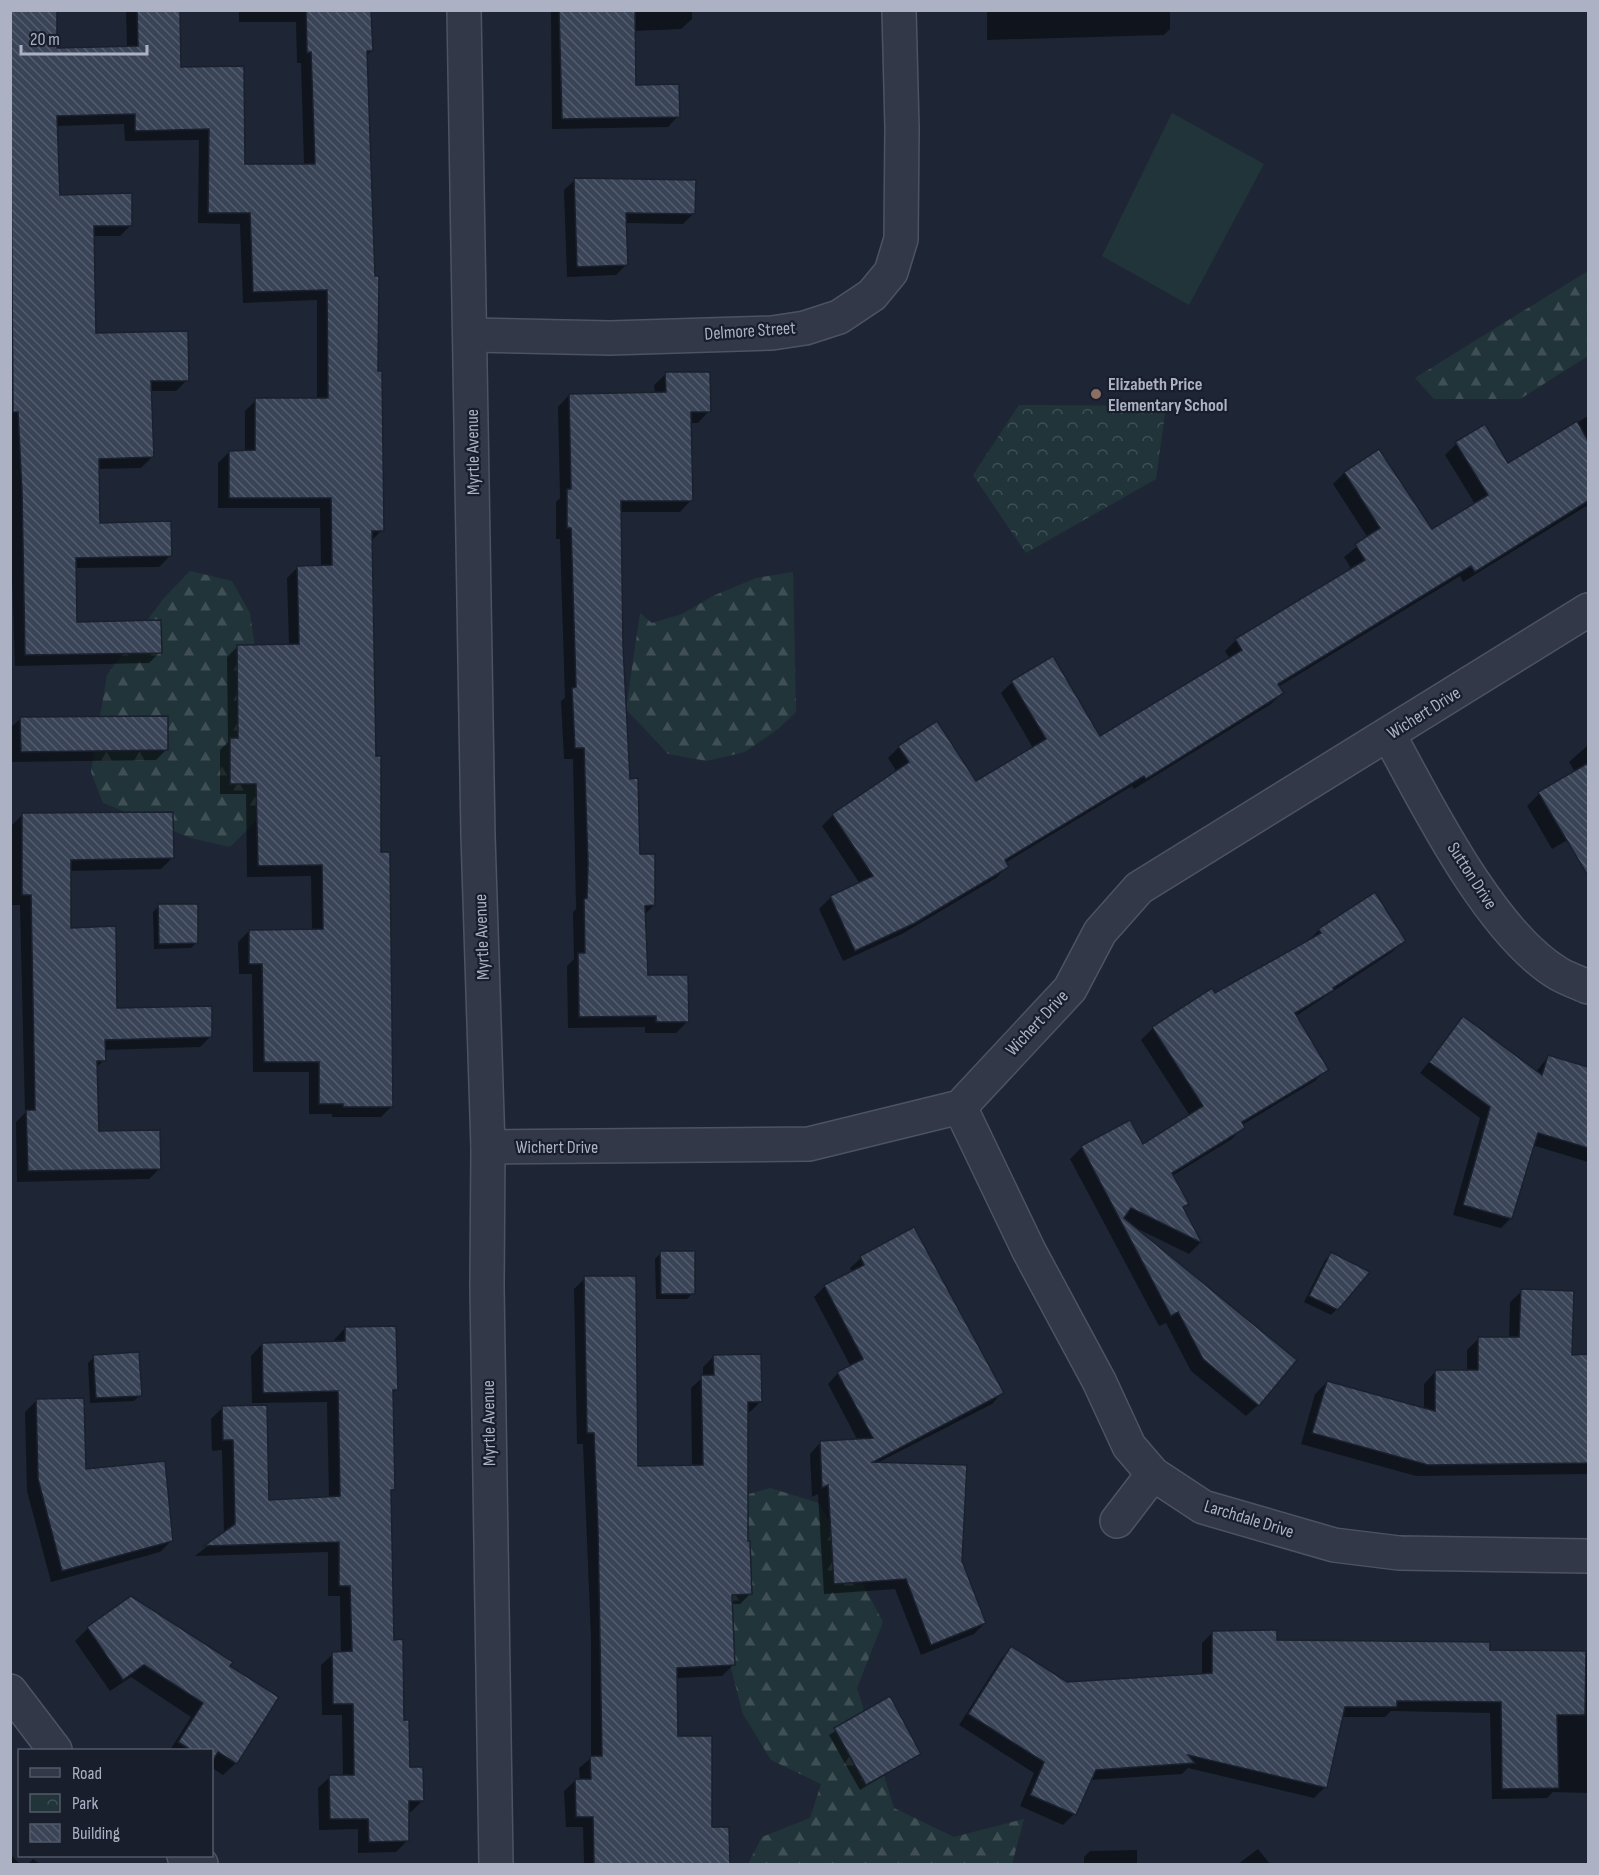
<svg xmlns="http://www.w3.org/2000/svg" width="1599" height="1875" font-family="'Sofia Sans Condensed',sans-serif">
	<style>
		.forest { fill: url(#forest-firs) }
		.park { fill: url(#park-crowns) }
		.garden { fill: #213439 }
		.shadow { fill: #0007 }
		.building { fill: url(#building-back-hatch); stroke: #1a202d; stroke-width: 1.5 }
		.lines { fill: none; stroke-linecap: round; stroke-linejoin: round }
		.minor-casing { stroke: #4d5362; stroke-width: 36 }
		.minor { stroke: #323847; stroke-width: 33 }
		.education-dot { fill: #8d6e63; stroke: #181e2b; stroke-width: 2 }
		.labels { text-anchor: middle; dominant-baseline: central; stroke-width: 4.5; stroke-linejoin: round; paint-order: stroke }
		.street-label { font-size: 18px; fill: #acb2c4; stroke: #181e2b }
		.poi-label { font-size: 18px; font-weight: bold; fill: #acb2c4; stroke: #181e2b; text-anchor: start }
	</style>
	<defs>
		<pattern id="forest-firs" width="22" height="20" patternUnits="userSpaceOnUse" patternTransform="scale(1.5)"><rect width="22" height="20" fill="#213439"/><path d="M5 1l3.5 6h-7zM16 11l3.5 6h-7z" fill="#3f4f54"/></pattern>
		<pattern id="park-crowns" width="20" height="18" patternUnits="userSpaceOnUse" patternTransform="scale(1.5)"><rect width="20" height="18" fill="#213439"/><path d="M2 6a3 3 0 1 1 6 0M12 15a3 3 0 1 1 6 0" fill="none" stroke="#3f4f54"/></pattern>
		<pattern id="building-back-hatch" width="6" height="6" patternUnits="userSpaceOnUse" patternTransform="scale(1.5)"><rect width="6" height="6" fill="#3a4457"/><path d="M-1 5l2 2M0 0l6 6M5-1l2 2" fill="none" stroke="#545d6e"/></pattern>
	</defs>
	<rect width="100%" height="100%" fill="#1e2636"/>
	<g class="forest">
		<polygon points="1588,271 1588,356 1520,399 1434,399 1415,378"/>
		<polygon points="190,571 232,581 250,613 277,800 230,847 191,838 103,803 91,772 107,675 163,599"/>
		<polygon points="793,572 796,712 778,729 745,752 707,761 668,754 626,709 640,613 652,623 682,614 713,596 756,578"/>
		<polygon points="770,1488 819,1503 883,1622 857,1688 894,1808 954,1837 1024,1819 1012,1864 748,1864 762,1837 810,1818 821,1784 771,1760 743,1714 715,1607 700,1508"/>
	</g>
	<polygon class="park" points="1019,405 1166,406 1156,479 1026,553 973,475"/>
	<polygon class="garden" points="1172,113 1264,164 1189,305 1102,256"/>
	<g class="shadow">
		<polygon points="10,10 56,49 127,48 126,10 178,10 179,68 244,165 304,165 301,63 297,63 296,22 239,22 239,10 370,10 371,51 365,57 382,530 370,542 375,758 392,1106 381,1117 332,1117 332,1114 309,1114 309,1072 253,1072 252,974 239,974 238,942 249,931 312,930 311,876 247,877 246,794 220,794 220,750 228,742 227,657 238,646 289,645 287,578 298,567 321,567 320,508 218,508 218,463 229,452 245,452 245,411 256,400 317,400 317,300 243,303 240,224 198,223 199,140 125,141 124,124 56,126 58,196 131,225 120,236 93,236 94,334 187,380 176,391 150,391 152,457 141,468 97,469 98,525 170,556 159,567 75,568 76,623 160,652 149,663 15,666 10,516"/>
		<polygon points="551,10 692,10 692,19 681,29 633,31 634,86 678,116 668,127 552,129"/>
		<polygon points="987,10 1170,10 1170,29 1164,35 987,40"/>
		<polygon points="575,180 693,214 683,224 625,223 626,265 616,275 567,277 564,190"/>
		<polygon points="666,374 709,411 698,423 690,423 691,500 680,512 620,512 621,646 628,780 639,856 654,905 644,915 647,977 687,1022 676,1033 645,1033 645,1027 568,1028 567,966 574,959 573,912 576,909 573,759 564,759 561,701 565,698 560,539 556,539 556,502 560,498 558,407 569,395 655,393 654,385"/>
		<polygon points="1588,416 1588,505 1463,582 1460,576 1278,687 1282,693 1271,704 1134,789 1132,786 1005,863 1008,866 996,878 902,934 843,961 819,909 831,897 860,884 822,826 833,815 897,772 888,758 899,747 976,783 1033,748 1001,693 1012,682 1100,738 1230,659 1225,651 1236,640 1352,570 1344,557 1368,538 1333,484 1344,473 1379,451 1431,531 1475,504 1445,455 1456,444 1507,465"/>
		<polygon points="21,718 167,749 156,760 11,762 10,728"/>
		<polygon points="1588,745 1588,828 1552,849 1527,806 1539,794 1575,772 1569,762"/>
		<polygon points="22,815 172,858 161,869 69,871 69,929 116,1009 211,1036 200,1047 104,1050 104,1060 96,1068 97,1132 160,1168 149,1179 17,1182 16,1122 25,1113 20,905 11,905 11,826"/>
		<polygon points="159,906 197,942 191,948 154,949 153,912"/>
		<polygon points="1319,930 1404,941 1392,952 1296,1016 1327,1069 1315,1081 1242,1125 1243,1127 1232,1139 1172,1176 1187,1204 1182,1209 1200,1243 1189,1254 1134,1227 1258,1405 1246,1416 1191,1371 1166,1323 1159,1326 1070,1159 1082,1147 1142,1147 1190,1116 1141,1040 1153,1028 1307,942"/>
		<polygon points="1464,1018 1536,1072 1548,1057 1588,1069 1588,1162 1532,1145 1511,1218 1501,1228 1453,1215 1480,1118 1420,1073"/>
		<polygon points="913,1229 1002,1393 992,1404 877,1463 961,1561 985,1623 974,1634 921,1655 895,1589 824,1594 818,1494 812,1497 810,1454 820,1443 858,1441 828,1384 838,1373 851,1367 814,1297 825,1286 852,1272 850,1268 861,1258"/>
		<polygon points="661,1253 693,1293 687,1299 656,1299 655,1259"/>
		<polygon points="1331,1254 1337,1309 1331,1315 1304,1302 1325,1260"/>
		<polygon points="585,1278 637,1468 692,1467 691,1388 703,1377 703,1367 714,1356 761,1401 750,1412 746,1412 746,1543 751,1593 740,1604 731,1604 733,1665 722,1676 676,1678 676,1737 710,1828 728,1828 729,1864 584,1864 583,1827 566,1827 564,1791 575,1781 580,1780 579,1768 591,1758 591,1638 583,1444 577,1444 574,1289"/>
		<polygon points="1522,1291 1571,1356 1588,1356 1588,1474 1416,1476 1301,1444 1315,1394 1327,1382 1424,1410 1424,1384 1435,1372 1467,1372 1467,1350 1479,1338 1509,1338 1510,1302"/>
		<polygon points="345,1328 397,1389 392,1394 393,1489 390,1492 393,1641 409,1769 423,1800 411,1812 407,1812 408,1840 396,1852 358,1853 358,1829 319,1830 318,1788 330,1777 343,1777 342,1715 322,1715 321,1665 333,1654 341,1653 340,1596 328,1596 328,1552 195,1556 224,1533 222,1450 212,1451 211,1419 223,1407 267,1502 329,1498 327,1402 252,1403 251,1356 262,1344 334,1343 334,1340"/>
		<polygon points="94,1357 140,1395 134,1401 90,1403 88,1363"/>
		<polygon points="36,1401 85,1471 172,1540 160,1552 51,1582 27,1491 25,1412"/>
		<polygon points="88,1628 228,1666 236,1763 223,1775 212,1768 212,1750 170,1750 191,1717 131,1677 110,1691 75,1641"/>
		<polygon points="1213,1632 1276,1642 1488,1652 1588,1653 1588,1793 1553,1792 1547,1798 1492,1799 1490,1713 1391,1711 1385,1717 1342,1717 1325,1787 1314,1798 1188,1768 1182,1774 1090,1780 1074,1814 1063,1825 1020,1806 1034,1773 959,1725 1001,1659 1011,1648 1067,1684 1202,1675 1202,1643"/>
		<polygon points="889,1698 920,1754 860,1790 829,1735"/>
		<polygon points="1258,1849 1270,1864 1238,1864"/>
		<polygon points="1137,1850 1137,1864 1084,1864 1084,1857 1090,1851"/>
		<polygon points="10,1854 20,1864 10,1864"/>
		<polygon points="33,1859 40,1864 28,1864"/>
	</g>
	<g class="building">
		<polygon points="10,10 57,10 57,48 138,46 137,10 180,10 181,67 244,66 245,164 315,164 311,52 307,53 306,10 371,10 373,51 367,51 375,276 379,276 378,371 382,371 384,531 372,531 376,756 381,756 381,852 390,852 393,1107 343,1107 343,1104 319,1104 319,1062 264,1062 262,964 249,964 249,930 323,929 322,865 258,866 256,784 230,784 230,738 238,738 237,645 299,644 297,566 332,565 331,498 229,498 229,451 255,450 255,398 328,398 327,290 253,292 250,213 208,213 209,129 135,131 135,114 57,116 60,195 132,193 132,226 94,226 96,333 188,331 189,381 151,381 154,457 99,459 100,523 171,521 172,556 76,558 77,622 161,620 162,653 25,655 22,491 18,412 13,412"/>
		<polygon points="559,10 635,10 636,85 679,84 680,117 562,119"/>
		<polygon points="574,178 696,180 695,214 626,213 628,265 577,267"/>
		<polygon points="665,372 710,372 711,412 691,412 693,501 621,501 623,646 630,779 638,778 640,854 655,854 655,905 645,906 648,975 688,975 689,1022 656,1022 656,1016 579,1017 578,953 585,953 584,899 587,898 588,864 584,748 575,748 572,688 576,687 571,528 567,528 567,489 571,489 569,394 666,392"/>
		<polygon points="1577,421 1588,441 1588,501 1475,572 1471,566 1278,684 1284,693 1146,779 1144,776 1005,860 1009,867 915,923 855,951 830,896 873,876 832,814 909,762 898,746 937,721 976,781 1046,739 1011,681 1053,656 1100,736 1242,650 1235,639 1365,560 1355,544 1380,528 1344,472 1379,449 1432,529 1488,495 1455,442 1485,424 1508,463"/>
		<polygon points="168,716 168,750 21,752 20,717"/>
		<polygon points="1588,763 1588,876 1538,792"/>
		<polygon points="173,812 174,858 71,860 71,928 116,926 117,1008 212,1006 212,1037 105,1040 106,1061 97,1061 99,1131 160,1130 161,1169 28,1171 26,1110 35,1110 31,895 22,895 22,813"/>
		<polygon points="1375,892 1406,941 1333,988 1334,990 1295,1013 1329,1070 1242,1122 1245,1128 1172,1173 1189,1204 1183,1207 1202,1243 1131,1208 1124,1218 1297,1360 1259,1406 1203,1359 1178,1312 1171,1316 1081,1146 1130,1120 1143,1144 1203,1106 1152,1027 1212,988 1215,993 1321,933 1318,929"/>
		<polygon points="158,904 198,904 198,943 159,944"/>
		<polygon points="1463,1016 1542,1075 1548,1055 1588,1067 1588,1148 1538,1133 1512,1219 1463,1205 1490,1107 1429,1062"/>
		<polygon points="914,1227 1004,1393 873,1462 967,1465 962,1561 986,1623 931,1645 906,1579 834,1584 828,1485 822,1488 820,1441 873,1438 837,1372 863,1359 824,1285 864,1265 860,1256"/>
		<polygon points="660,1251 695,1251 695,1294 661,1294"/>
		<polygon points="1331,1252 1370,1272 1338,1310 1309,1296"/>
		<polygon points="584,1276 636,1276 638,1466 703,1465 701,1375 714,1375 713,1355 761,1354 762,1402 748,1402 748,1541 750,1541 752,1594 732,1595 735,1665 677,1668 678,1736 712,1736 712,1827 729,1827 730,1864 594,1864 593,1817 576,1817 575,1779 591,1779 590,1756 602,1756 598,1530 594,1433 587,1433"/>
		<polygon points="1521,1289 1574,1291 1572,1355 1588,1354 1588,1463 1428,1465 1312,1433 1327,1381 1435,1411 1435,1370 1478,1370 1478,1337 1519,1337"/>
		<polygon points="396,1326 398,1390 393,1390 395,1490 391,1490 394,1640 403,1639 404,1720 409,1720 410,1767 423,1767 424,1801 409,1801 409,1841 369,1842 368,1819 330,1819 329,1775 354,1775 353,1704 333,1704 332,1652 352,1651 350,1586 339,1586 339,1542 204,1546 235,1524 233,1440 223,1440 222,1406 267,1405 269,1500 340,1496 338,1391 263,1393 262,1343 345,1341 345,1327"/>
		<polygon points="139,1352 142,1396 96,1398 93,1355"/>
		<polygon points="84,1398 86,1469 165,1461 173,1541 62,1571 38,1479 36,1399"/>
		<polygon points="131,1596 233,1662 230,1666 279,1697 237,1764 218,1752 212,1762 212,1750 191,1750 178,1742 203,1703 144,1665 123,1680 87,1627"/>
		<polygon points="1277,1630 1277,1640 1490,1642 1490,1650 1586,1651 1585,1715 1557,1715 1559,1788 1502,1789 1501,1702 1397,1701 1397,1707 1345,1707 1327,1788 1188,1755 1195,1763 1096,1770 1076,1815 1030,1795 1044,1762 968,1714 1011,1646 1067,1682 1212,1673 1212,1631"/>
		<polygon points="890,1696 921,1754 866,1785 834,1728"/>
	</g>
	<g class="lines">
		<defs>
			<g id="minor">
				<polyline points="464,10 478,836 488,1147 487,1287 496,1864"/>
				<polyline points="471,335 610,338 772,333 805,328 839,317 872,295 891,272 901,239 902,128 899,10"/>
				<path d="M1389,735C1427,805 1491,934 1559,974C1568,979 1579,983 1588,987"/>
				<polyline points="960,1107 1029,1251 1099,1381 1129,1446 1153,1474 1203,1507 1334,1545 1399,1553 1588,1556"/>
				<polyline points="488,1147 809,1144 960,1107 1070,989 1100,932 1139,888 1588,610"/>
				<polyline points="1117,1521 1153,1474"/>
				<polyline points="10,1691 55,1750"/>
				<polyline points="184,1856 201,1864"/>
			</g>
		</defs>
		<use href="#minor" class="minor-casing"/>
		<use href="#minor" class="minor"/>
	</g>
	<circle class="education-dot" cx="1096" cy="394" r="6"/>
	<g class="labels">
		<g class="street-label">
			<text transform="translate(750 331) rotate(-4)">Delmore Street</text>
			<text transform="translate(473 452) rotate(-91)">Myrtle Avenue</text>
			<text transform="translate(1424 713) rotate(-32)">Wichert Drive</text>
			<text transform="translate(1472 876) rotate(57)">Sutton Drive</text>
			<text transform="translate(482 937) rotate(-92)">Myrtle Avenue</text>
			<text transform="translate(1037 1023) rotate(-47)">Wichert Drive</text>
			<text x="557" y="1147">Wichert Drive</text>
			<text transform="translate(489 1423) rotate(-91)">Myrtle Avenue</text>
			<text transform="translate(1249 1519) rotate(17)">Larchdale Drive</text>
		</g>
		<g class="poi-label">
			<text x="1108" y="384">Elizabeth Price<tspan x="1108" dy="21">Elementary School</tspan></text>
		</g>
	</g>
	<rect width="1599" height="1875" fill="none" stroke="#acb2c4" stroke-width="24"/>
	<rect x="18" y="1749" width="195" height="108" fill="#181e2b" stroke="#535968" stroke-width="1.5"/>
	<rect x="30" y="1768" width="30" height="9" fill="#323847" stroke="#535968" stroke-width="1.5"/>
	<text x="72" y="1779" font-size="18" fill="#acb2c4">Road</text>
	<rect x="30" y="1794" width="30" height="18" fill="url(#park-crowns)" stroke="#535968" stroke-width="1.5"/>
	<text x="72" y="1809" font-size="18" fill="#acb2c4">Park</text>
	<rect x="30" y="1824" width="30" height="18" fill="url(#building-back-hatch)" stroke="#535968" stroke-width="1.5"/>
	<text x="72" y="1839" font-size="18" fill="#acb2c4">Building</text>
	<path d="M21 45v9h126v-9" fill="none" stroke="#acb2c4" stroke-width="3"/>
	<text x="30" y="45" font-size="18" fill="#acb2c4" stroke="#181e2b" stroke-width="4.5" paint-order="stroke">20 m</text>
</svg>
